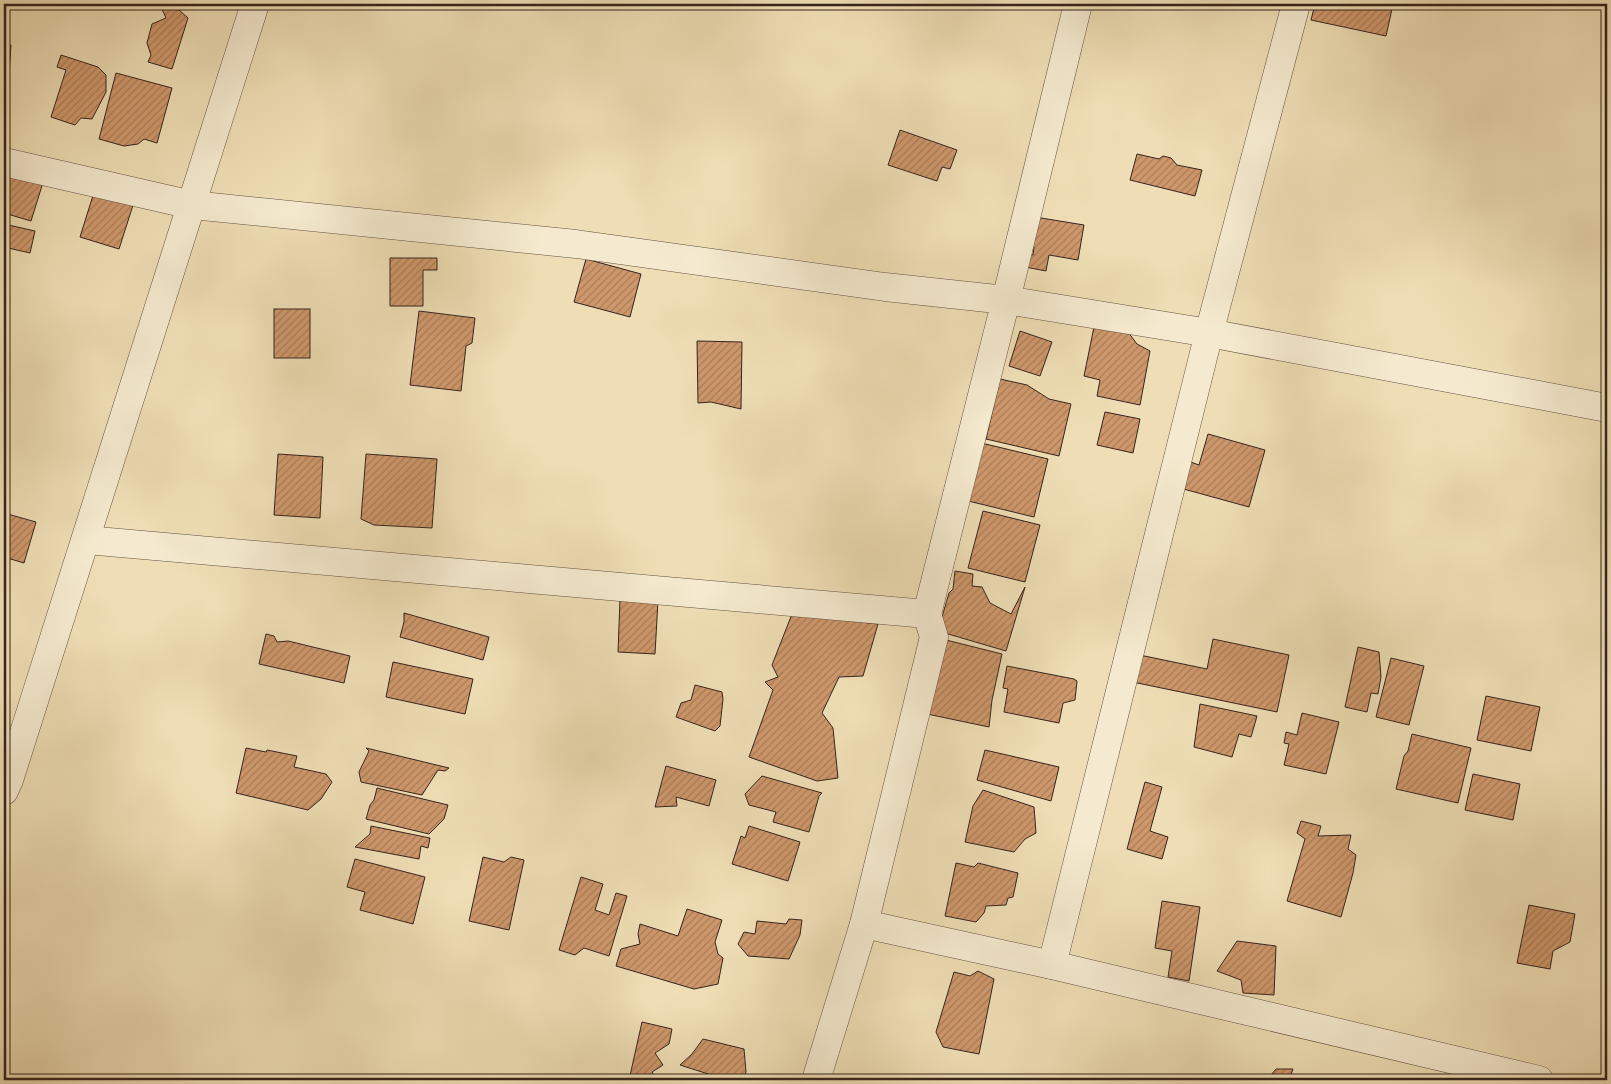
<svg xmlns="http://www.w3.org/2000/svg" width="1611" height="1084" font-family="'Libre Bodoni',serif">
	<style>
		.building { fill: url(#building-hatch); stroke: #35241e }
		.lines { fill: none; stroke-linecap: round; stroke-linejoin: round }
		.minor-casing { stroke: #645244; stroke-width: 29 }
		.minor { stroke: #f5eacf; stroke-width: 28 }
	</style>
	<defs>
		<pattern id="building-hatch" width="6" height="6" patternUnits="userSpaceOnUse" patternTransform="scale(1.25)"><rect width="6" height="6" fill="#cf986c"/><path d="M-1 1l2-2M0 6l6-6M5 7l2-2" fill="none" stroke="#a97c58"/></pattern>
	</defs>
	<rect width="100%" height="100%" fill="#efdeb5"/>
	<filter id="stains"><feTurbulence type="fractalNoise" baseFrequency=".004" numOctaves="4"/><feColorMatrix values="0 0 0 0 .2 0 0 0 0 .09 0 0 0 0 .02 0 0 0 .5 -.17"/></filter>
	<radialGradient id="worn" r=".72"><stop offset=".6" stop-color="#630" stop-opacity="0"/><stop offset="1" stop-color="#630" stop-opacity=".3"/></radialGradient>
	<g class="building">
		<polygon points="1315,4 1367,4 1392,9 1386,36 1311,20"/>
		<polygon points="161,7 179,10 188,18 172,69 148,62 151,55 147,43 152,24 166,18"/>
		<polygon points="4,44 11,45 9,75 4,77"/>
		<polygon points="61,55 98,67 106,75 106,92 92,119 81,118 75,125 51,117 66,70 57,67"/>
		<polygon points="116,73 172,88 157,143 144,139 138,144 124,146 99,139"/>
		<polygon points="900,130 957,150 950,169 942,167 937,181 888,165"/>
		<polygon points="1137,154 1159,159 1163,156 1171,158 1177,165 1202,170 1195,196 1130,180"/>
		<polygon points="4,164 45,176 31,221 4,213"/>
		<polygon points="95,189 134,202 119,249 80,237"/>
		<polygon points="1035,217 1084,225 1078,260 1049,255 1046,271 1025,267 1027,254 1033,255 1034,247 1030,246"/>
		<polygon points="4,224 35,231 30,253 4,247"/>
		<polygon points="390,258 437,258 437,270 423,270 423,306 390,306"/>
		<polygon points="586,259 641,274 630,317 574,302"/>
		<rect x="274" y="309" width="36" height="49"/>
		<polygon points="419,311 475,318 472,343 466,346 461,391 410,385"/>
		<polygon points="1095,322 1125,328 1137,344 1150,351 1140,405 1097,396 1100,380 1084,376"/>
		<polygon points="1020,331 1052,342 1040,376 1009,366"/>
		<polygon points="697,341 742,342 741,409 711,402 698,403"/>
		<polygon points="1000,379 1027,385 1049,399 1071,404 1059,456 986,439"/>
		<polygon points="1105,412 1140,419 1133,453 1097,445"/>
		<polygon points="1208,434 1265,450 1249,507 1180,488 1188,461 1199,465"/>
		<polygon points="973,441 1048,459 1034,517 960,499"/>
		<polygon points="278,454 323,457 320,518 274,515"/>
		<polygon points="366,454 437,459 432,528 374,525 361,519"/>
		<polygon points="983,511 1040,525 1025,582 968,568"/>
		<polygon points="4,513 36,522 24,563 4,557"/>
		<polygon points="955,571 973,574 972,586 982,587 990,603 1011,614 1025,587 1006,651 938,631 949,593 953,589"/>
		<polygon points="620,599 658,600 655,654 618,652"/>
		<polygon points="404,613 489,637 483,660 400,637 404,622"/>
		<polygon points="792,614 878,624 863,676 839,677 822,713 833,728 838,778 817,781 749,757 773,690 765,682 778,677 772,665"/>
		<polygon points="266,634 274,636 277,642 288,641 350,656 344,683 259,664"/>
		<polygon points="934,637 1002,654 992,700 989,727 908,710"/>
		<polygon points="1213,639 1289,655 1277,712 1123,680 1130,653 1207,669"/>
		<polygon points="1358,647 1379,652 1381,677 1378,694 1371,693 1367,712 1345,707"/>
		<polygon points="1391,658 1424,666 1409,725 1376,717"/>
		<polygon points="393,662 473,679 465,714 386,697"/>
		<polygon points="1007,666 1074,679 1077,681 1075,700 1063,703 1059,723 1004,712 1008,689 1003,688"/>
		<polygon points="695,685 722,692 723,699 720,726 715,731 676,717 681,703 691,700"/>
		<polygon points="1486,696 1540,707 1531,751 1477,740"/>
		<polygon points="1200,704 1257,716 1251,737 1239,734 1232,757 1194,747"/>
		<polygon points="1302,713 1339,722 1326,774 1284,765 1289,744 1284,743 1286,732 1297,735"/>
		<polygon points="1412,734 1471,748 1458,803 1396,789 1404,756 1408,751"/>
		<polygon points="246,748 266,752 267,750 297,756 294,767 326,774 332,782 321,799 308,810 236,793"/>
		<polygon points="366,748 449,768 445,771 438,770 422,795 361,782 359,772 369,751"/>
		<polygon points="985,750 1059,767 1051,801 977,780"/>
		<polygon points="666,766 716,780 709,806 676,797 677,806 655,807"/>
		<polygon points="1473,774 1520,784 1513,820 1465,810"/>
		<polygon points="762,776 822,793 819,796 809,832 773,822 776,812 749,805 745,794"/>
		<polygon points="1145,782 1162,787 1150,831 1168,837 1162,859 1127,849"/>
		<polygon points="377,788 448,805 444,819 429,834 366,819 370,805 374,800"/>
		<polygon points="983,790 1034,807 1036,833 1025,839 1014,852 965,842 973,806"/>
		<polygon points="1301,821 1321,826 1318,836 1351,835 1348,849 1356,855 1353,873 1341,917 1287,901 1305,839 1297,833"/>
		<polygon points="371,826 430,838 428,848 421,846 419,859 355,847 370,834"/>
		<polygon points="749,826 800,842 788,881 732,864 741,836 745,838"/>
		<polygon points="483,857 504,862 511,857 524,860 509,930 469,921"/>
		<polygon points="355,859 425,877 413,924 360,910 365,892 347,887"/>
		<polygon points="956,863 974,867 978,863 1018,873 1013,897 1008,898 1006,905 986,906 984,913 976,922 945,916"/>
		<polygon points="581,877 603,884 595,910 609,915 616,893 627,896 609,956 584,948 575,955 559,950"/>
		<polygon points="1162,901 1200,907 1189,981 1168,977 1172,951 1155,948"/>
		<polygon points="1529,905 1575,914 1570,942 1553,951 1550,969 1517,963"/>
		<polygon points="687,909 722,920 715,942 718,954 723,958 718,984 694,989 616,966 621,949 640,944 638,934 640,924 678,936"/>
		<polygon points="789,919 802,920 800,935 789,959 748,956 738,944 744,932 755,934 757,921 786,924"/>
		<polygon points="1237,941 1276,946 1274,995 1243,993 1241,980 1217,971"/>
		<polygon points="978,971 994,979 979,1054 943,1047 936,1032 954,972 970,976"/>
		<polygon points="642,1022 672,1029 669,1044 655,1053 663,1065 652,1072 657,1080 629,1080"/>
		<polygon points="703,1039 744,1049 746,1072 743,1080 727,1080 680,1065 692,1054"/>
		<polygon points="1276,1069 1293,1069 1289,1080 1267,1080"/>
		<polygon points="684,1076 704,1080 683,1080"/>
	</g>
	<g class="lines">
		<defs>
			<g id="minor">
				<polyline points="1078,4 1006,300 1209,333 1607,408"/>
				<polyline points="4,162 192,205 576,244 885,287 1006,300 927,614"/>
				<polyline points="86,540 927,614 934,637 864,924 816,1080"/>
				<polyline points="4,791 9,780 255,4"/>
				<polyline points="864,924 1052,965 1539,1080"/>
				<polyline points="1052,965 1209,333 1296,4"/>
			</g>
		</defs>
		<use href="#minor" class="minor-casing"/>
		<use href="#minor" class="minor"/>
	</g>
	<rect width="1611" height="1084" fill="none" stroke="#efdeb5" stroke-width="20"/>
	<rect x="5" y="5" width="1601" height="1074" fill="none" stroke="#35241e" stroke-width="2.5"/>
	<rect x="10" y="10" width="1591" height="1064" fill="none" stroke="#35241e"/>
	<rect width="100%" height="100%" filter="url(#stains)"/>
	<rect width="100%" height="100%" fill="url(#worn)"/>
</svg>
